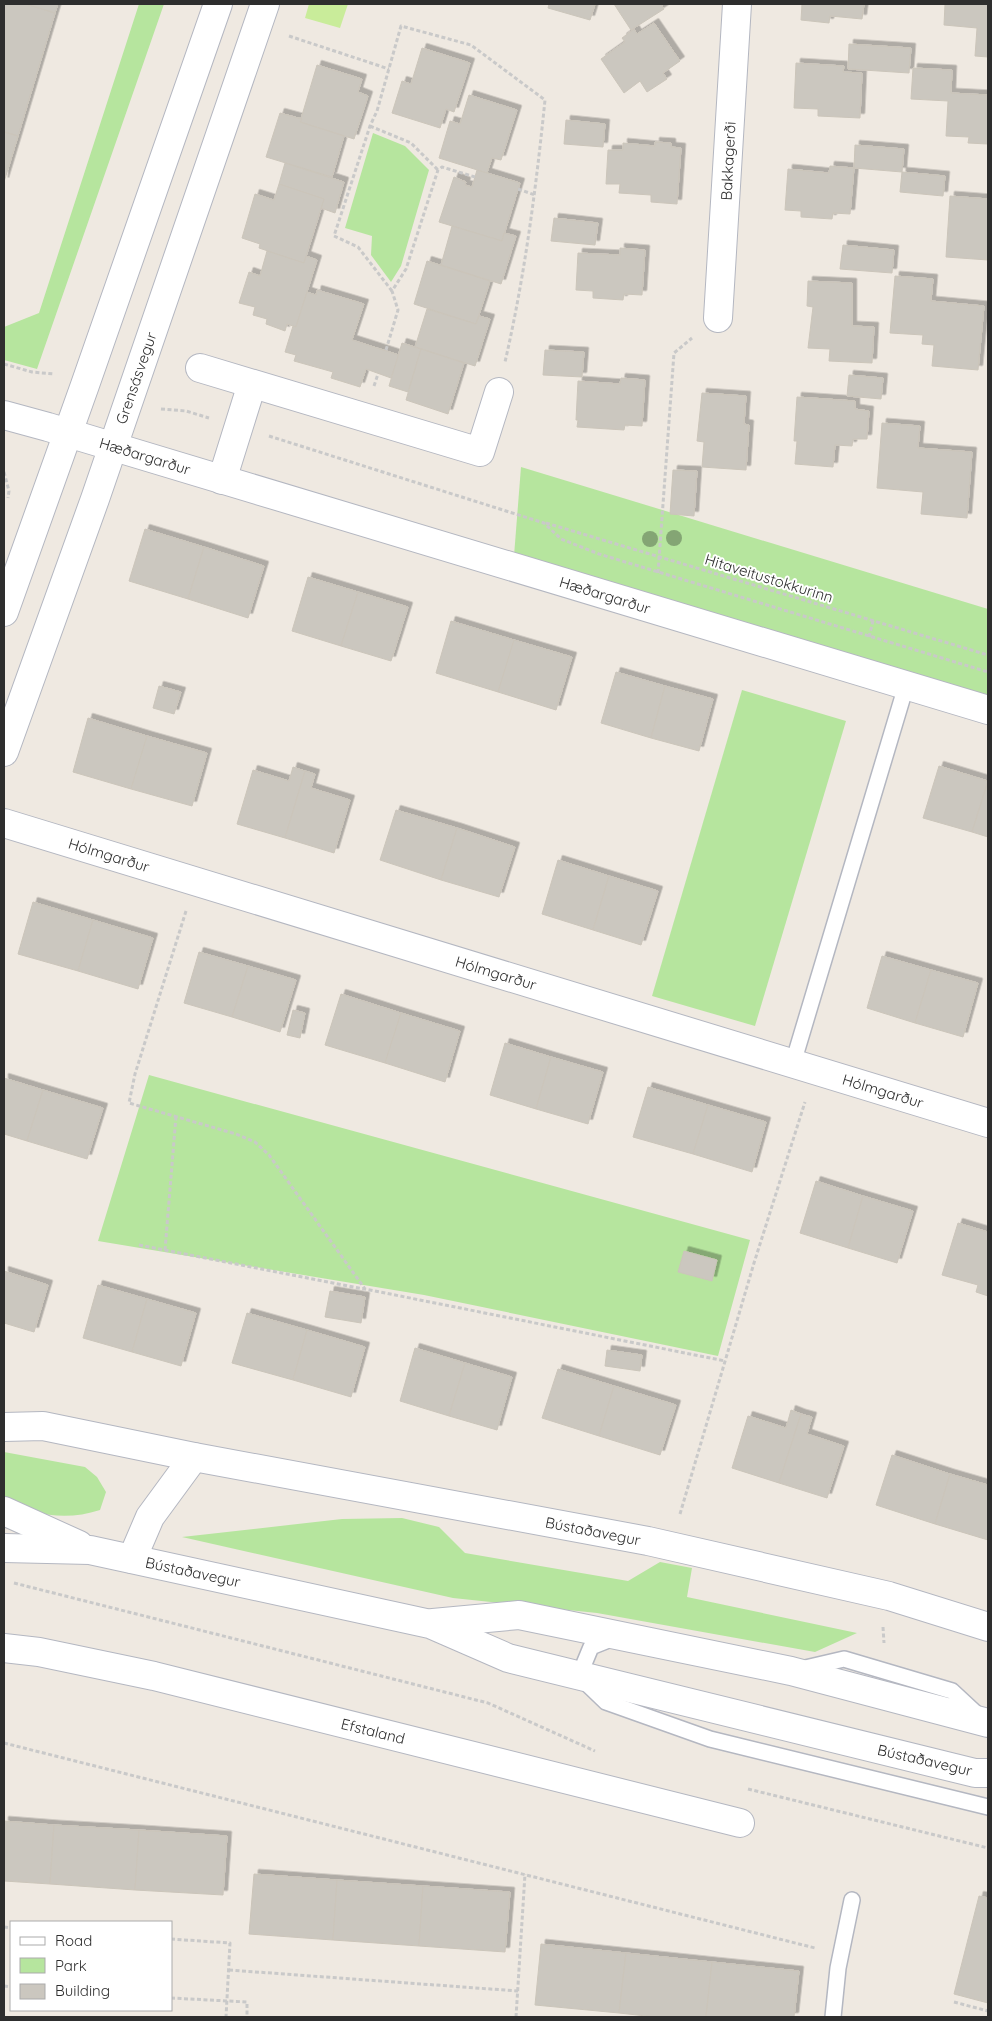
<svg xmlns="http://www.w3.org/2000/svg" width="992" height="2021" font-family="Quicksand,sans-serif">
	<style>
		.green { fill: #b6e59e }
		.pitch { fill: #c9ec9a }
		.building { fill: #cbc7bf; stroke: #cbc5ba; filter: url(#shadow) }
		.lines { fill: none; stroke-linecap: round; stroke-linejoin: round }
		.lane-casing { stroke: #b4b7c1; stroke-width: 18 }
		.street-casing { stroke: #b4b7c1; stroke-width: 30 }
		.secondary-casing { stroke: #b4b7c1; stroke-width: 30 }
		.path { stroke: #c9c9c9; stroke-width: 3; stroke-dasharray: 4 2.5; stroke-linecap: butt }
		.lane { stroke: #fff; stroke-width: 15 }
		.street { stroke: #fff; stroke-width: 28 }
		.secondary { stroke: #fff; stroke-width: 28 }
		.tree { fill: #84a574 }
		.labels { text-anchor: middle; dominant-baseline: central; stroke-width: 4; stroke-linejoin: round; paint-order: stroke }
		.street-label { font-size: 15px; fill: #2e2e2e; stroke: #fff }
	</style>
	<defs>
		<filter id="shadow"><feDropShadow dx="4.5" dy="-4.5" stdDeviation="0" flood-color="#0004"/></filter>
	</defs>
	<rect width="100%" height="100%" fill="#efe9e1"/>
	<g class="green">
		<polygon points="139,4 164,4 37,369 4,360 4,327 39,313"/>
		<polygon points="373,133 405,146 429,170 401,266 391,282 371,255 372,236 345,228"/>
		<polygon points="521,467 988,609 988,695 514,556"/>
		<polygon points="742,690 846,721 755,1026 652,996"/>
		<polygon points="149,1075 750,1240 718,1356 424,1295 98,1241"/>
		<path d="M4,1452L85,1467L97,1477L106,1492L100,1510C66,1521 35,1516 4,1499Z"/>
		<polygon points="402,1518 439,1527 465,1553 628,1581 660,1562 692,1568 687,1597 857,1633 815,1652 597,1613 453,1598 182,1537 342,1519"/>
	</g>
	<polygon class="pitch" points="309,4 348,4 340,28 305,18"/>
	<g class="building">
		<polygon points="4,4 26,4 55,13 18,136 4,132"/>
		<polygon points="26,4 58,4 55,13"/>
		<polygon points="549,4 595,4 590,20 548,8"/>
		<polygon points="614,4 661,4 664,9 631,30"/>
		<polygon points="802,4 864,4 862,19 830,16 829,23 801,20"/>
		<polygon points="945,4 988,4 988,57 975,56 977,28 944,25"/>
		<polygon points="654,23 680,61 663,73 667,79 647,92 640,81 624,93 601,59 625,42 622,38 634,29 637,34"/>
		<polygon points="849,44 911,48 909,73 848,69"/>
		<polygon points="422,48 470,63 454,112 446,109 440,128 392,113 402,81 411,84"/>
		<polygon points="796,63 844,66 843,72 862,73 860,118 818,116 818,109 794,108"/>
		<polygon points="317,65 362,79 358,92 368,96 354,139 300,122"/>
		<polygon points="913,68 952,70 951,93 988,95 988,144 968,143 969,137 946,136 948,101 911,99"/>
		<polygon points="469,95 517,110 501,160 492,158 487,173 439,158 450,121 460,124"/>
		<polygon points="280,113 302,119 300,122 344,136 332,177 266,157"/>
		<polygon points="566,120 605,124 603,147 564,144"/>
		<polygon points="4,132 18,136 4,182"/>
		<polygon points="655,142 671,143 671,147 681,148 677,204 651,202 651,195 619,193 620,184 606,184 608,150 623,150 623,143 655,146"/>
		<polygon points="855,145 904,149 902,172 854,168"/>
		<polygon points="285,163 344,182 335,213 321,208 324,199 279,184"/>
		<polygon points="830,166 854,168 850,214 833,213 832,219 801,217 801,211 785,210 788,169 829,173"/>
		<polygon points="477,170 520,183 502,241 439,222 454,177 466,182 465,185 472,187"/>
		<polygon points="902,172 945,176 943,196 900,192"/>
		<polygon points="279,184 324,199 304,263 259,248 260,244 242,238 255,194 274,200"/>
		<polygon points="950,196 988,199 988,260 946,257"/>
		<polygon points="554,218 598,223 595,245 551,241"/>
		<polygon points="452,226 502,241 504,233 516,236 501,284 441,265"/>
		<polygon points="843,245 894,250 892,273 840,269"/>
		<polygon points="620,248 645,250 642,295 624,294 623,300 593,298 593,291 576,290 578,253 620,255"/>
		<polygon points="267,251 304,263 306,256 317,260 296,327 287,324 285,331 266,324 267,319 253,315 255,307 239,303 249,272 260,276"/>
		<polygon points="427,261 490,281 476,324 414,304"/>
		<polygon points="895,276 933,279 931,301 984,306 978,370 932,366 934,345 922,344 923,335 890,333"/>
		<polygon points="808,281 852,283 852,326 874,327 872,363 829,361 830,349 808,348 813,307 807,306"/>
		<polygon points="317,290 364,304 352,340 399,355 391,378 366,369 360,387 331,378 333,372 294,361 296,355 285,352 293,326 296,327 307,292 316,295"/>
		<polygon points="427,309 476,324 479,316 490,319 475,366 415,347"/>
		<polygon points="402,343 421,349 408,392 389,386"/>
		<polygon points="421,349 464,363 448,414 406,400"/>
		<polygon points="545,350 584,352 582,377 543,375"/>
		<polygon points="849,375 883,378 881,399 847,396"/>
		<polygon points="621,378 645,380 642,426 625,425 624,430 577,427 578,420 576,420 578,381 620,384"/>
		<polygon points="702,393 746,396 744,424 749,425 746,470 702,467 704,442 697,441"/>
		<polygon points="797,397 855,401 855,409 869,411 867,439 853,439 852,446 835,445 833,467 795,464 797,441 794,441"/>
		<polygon points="882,423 920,426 918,448 972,452 967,518 921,514 923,492 877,488"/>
		<polygon points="673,470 697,471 694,516 670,514"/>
		<polygon points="145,529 204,547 188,599 129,581"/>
		<polygon points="204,547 264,566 248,618 188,599"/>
		<polygon points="308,577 358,592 341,646 292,631"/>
		<polygon points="358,592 408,607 391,661 341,646"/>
		<polygon points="451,621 514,640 498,692 436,673"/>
		<polygon points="514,640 572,657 556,710 498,692"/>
		<polygon points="616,672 665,686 651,738 601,723"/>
		<polygon points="159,686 181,692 174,714 153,708"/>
		<polygon points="665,686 713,699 699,751 651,738"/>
		<polygon points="88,718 147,736 131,789 73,772"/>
		<polygon points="147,736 207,753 192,806 131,789"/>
		<polygon points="939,766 988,781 972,832 923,818"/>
		<polygon points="293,767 305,771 285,838 237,824 253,770 289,781"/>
		<polygon points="305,771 315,774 311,788 350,800 334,853 285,838"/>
		<polygon points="988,781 988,837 972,832"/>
		<polygon points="396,810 457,828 441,880 380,860"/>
		<polygon points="457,828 515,847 499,897 441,880"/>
		<polygon points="558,860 609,876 593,930 542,914"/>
		<polygon points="609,876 658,891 641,945 593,930"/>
		<polygon points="33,902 93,920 78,971 18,954"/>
		<polygon points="93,920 153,938 138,989 78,971"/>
		<polygon points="199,952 248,966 232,1017 184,1003"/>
		<polygon points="882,956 931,970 915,1023 867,1008"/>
		<polygon points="248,966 296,980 280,1032 232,1017"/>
		<polygon points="931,970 978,983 963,1037 915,1023"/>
		<polygon points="341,994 401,1013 385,1063 325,1045"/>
		<polygon points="293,1010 305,1013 300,1038 287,1035"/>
		<polygon points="401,1013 460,1031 445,1082 385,1063"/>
		<polygon points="505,1043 551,1057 536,1109 490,1095"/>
		<polygon points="551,1057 603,1072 588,1124 536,1109"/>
		<polygon points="4,1078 43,1090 27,1141 4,1134"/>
		<polygon points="648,1087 708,1105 693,1154 633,1137"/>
		<polygon points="43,1090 103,1108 87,1159 27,1141"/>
		<polygon points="708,1105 766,1122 752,1172 693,1154"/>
		<polygon points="816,1181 863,1196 848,1248 800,1233"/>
		<polygon points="863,1196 913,1211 897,1263 848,1248"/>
		<polygon points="958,1223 988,1232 988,1296 976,1292 978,1285 942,1275"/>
		<polygon points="684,1251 717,1260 712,1281 678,1272"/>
		<polygon points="4,1271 48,1285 34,1332 4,1323"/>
		<polygon points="98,1285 147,1299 132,1352 83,1338"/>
		<polygon points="330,1291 365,1297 361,1323 325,1317"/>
		<polygon points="147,1299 196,1313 181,1366 132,1352"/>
		<polygon points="247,1313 307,1330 293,1380 232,1363"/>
		<polygon points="307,1330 365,1347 351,1397 293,1380"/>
		<polygon points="415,1348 465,1363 449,1416 400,1401"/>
		<polygon points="607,1350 642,1355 640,1371 605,1366"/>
		<polygon points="465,1363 512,1377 497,1430 449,1416"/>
		<polygon points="558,1369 614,1386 599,1436 542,1418"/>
		<polygon points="614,1386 676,1405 660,1455 599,1436"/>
		<polygon points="791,1410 801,1414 779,1483 732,1468 748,1416 786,1428"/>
		<polygon points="801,1414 812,1417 807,1434 844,1446 827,1498 779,1483"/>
		<polygon points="892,1455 950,1474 935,1524 876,1505"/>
		<polygon points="950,1474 988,1485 988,1540 935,1524"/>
		<polygon points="4,1821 54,1825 50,1884 4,1881"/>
		<polygon points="54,1825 139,1830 135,1890 50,1884"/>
		<polygon points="139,1830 227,1836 223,1895 135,1890"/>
		<polygon points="254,1874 337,1880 333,1940 249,1934"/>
		<polygon points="337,1880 423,1886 419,1946 333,1940"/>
		<polygon points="423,1886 510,1892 505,1952 419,1946"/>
		<polygon points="979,1896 988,1898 988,2003 954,1994"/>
		<polygon points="541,1944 626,1953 619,2013 535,2005"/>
		<polygon points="626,1953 712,1962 706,2017 655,2017 619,2013"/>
		<polygon points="712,1962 799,1971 794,2017 706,2017"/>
	</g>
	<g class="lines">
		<defs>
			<g id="lane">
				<polyline points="793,1063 906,686"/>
				<polyline points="616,1637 591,1647 579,1676 606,1702 710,1739 988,1807"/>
				<polyline points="801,1669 844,1659 952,1691 980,1717"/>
				<polyline points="833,2017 838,1968 852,1900"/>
			</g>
			<g id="street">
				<polyline points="718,318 737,4"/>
				<polyline points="200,368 480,452 499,392"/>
				<polyline points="4,415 48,427 988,710"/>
				<polyline points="222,480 252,384"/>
				<polyline points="4,823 988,1123"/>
				<polyline points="4,1427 43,1426 194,1457 648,1541 889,1596 988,1627"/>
				<polyline points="132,1559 150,1517 194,1457"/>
				<polyline points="4,1648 39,1652 154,1676 740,1823"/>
			</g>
			<g id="secondary">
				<polyline points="4,612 85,385 218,4"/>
				<polyline points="4,752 95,499 265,4"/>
				<polyline points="4,1511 79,1545"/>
				<polyline points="4,1548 90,1550 430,1624 508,1658 975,1773 988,1773"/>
				<polyline points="433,1623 519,1615 791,1671 988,1723"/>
			</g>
		</defs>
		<use href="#lane" class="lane-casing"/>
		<use href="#street" class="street-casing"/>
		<use href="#secondary" class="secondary-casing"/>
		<g class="path">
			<polyline points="289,36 389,69"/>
			<polyline points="370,126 411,143 438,170"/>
			<polyline points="518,189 535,195"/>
			<path d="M392,291L358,247L334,236L370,126L377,111L401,26L471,45L545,100C536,188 525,275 505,362"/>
			<polyline points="386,350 398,310 392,291 406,269 438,170 442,167 475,177"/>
			<polyline points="4,364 32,372 54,374"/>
			<polyline points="374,386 378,374"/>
			<polyline points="161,409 186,411 209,418"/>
			<polyline points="269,436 544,523 561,539 599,554 988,672"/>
			<polyline points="4,472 9,491 8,498"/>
			<polyline points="546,523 988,655"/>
			<polyline points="658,573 674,353 692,338"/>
			<polyline points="869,637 873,621"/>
			<polyline points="186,911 135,1074 129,1103 236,1134 255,1142 269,1155 365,1289 725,1361"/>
			<polyline points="139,1245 364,1289"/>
			<polyline points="165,1250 176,1116"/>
			<polyline points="680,1514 754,1263 805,1102"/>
			<polyline points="14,1583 488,1703 595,1751"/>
			<polyline points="883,1627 884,1643"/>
			<polyline points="4,1743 815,1948"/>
			<polyline points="748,1789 988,1848"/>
			<polyline points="4,1927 11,1928"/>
			<polyline points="171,1939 230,1943 226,2017"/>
			<polyline points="229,1970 518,1991"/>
			<polyline points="4,1986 11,1987"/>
			<polyline points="171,1998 247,2002 247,2017"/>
			<polyline points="954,2002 988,2011"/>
			<polyline points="516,2017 525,1874"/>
		</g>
		<use href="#lane" class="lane"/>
		<use href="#street" class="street"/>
		<use href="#secondary" class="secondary"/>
	</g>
	<g class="tree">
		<circle cx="674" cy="538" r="8"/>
		<circle cx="650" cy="539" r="8"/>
	</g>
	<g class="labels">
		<g class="street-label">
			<text transform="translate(728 161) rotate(-87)">Bakkagerði</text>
			<text transform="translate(136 378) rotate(-71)">Grensásvegur</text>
			<text transform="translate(145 456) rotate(17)">Hæðargarður</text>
			<text transform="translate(769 578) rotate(17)">Hitaveitustokkurinn</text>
			<text transform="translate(605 595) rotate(17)">Hæðargarður</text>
			<text transform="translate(109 855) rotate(17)">Hólmgarður</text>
			<text transform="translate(496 973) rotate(17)">Hólmgarður</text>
			<text transform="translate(883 1091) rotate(17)">Hólmgarður</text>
			<text transform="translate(593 1531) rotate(11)">Bústaðavegur</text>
			<text transform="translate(193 1572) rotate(12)">Bústaðavegur</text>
			<text transform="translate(373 1731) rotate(14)">Efstaland</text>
			<text transform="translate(925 1760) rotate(13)">Bústaðavegur</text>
		</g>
	</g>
	<rect width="992" height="2021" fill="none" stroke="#2e2e2e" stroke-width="10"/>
	<rect x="10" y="1921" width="162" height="90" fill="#ffffff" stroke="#ababab"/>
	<rect x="20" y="1937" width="25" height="8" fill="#ffffff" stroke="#ababab"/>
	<text x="55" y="1946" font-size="15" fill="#2e2e2e">Road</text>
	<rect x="20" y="1958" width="25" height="15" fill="#b6e59e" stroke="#ababab"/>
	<text x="55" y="1971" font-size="15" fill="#2e2e2e">Park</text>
	<rect x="20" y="1984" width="25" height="15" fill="#cbc7bf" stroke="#ababab"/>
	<text x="55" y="1996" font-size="15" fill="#2e2e2e">Building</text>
</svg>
